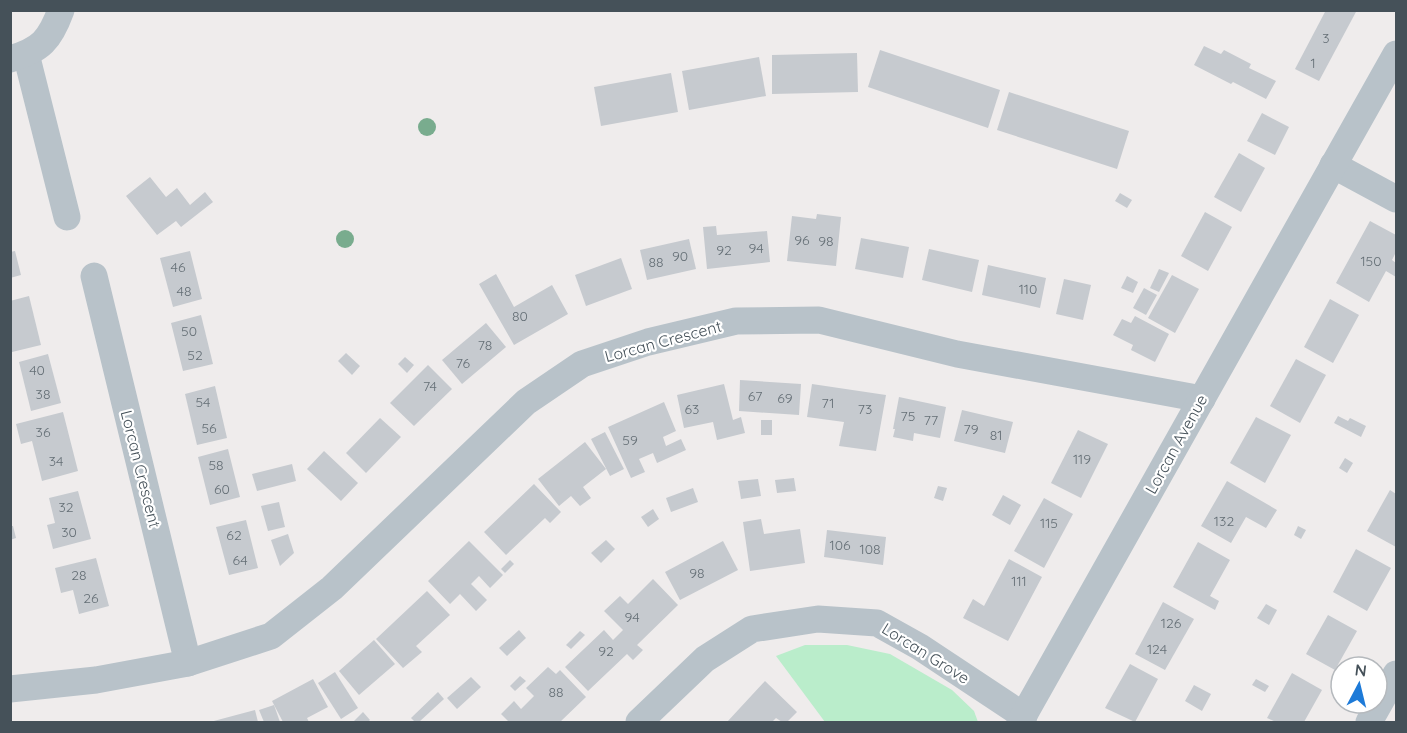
<svg xmlns="http://www.w3.org/2000/svg" width="1407" height="733" font-family="Quicksand,sans-serif">
	<style>
		.green { fill: #baedcb }
		.building { fill: #c6cacf }
		.lines { fill: none; stroke-linecap: round; stroke-linejoin: round }
		.minor { stroke: #b8c2c9; stroke-width: 27 }
		.tree { fill: #79ac8e }
		.labels { text-anchor: middle; dominant-baseline: central; stroke-width: 4.5; stroke-linejoin: round; paint-order: stroke }
		.number-label { font-size: 14px; fill: #656f76 }
		.street-label { font-size: 16px; fill: #455159; stroke: #fff }
	</style>
	<rect width="100%" height="100%" fill="#efecec"/>
	<polygon class="green" points="805,645 847,645 890,654 952,690 974,711 978,722 825,722 776,656"/>
	<g class="building">
		<polygon points="1326,10 1357,10 1319,81 1295,69"/>
		<polygon points="1204,46 1221,54 1224,50 1251,64 1249,68 1276,81 1266,99 1233,82 1231,84 1194,65"/>
		<polygon points="880,50 1000,90 988,128 868,87"/>
		<polygon points="857,53 858,92 772,94 772,55"/>
		<polygon points="759,57 766,96 689,110 682,71"/>
		<polygon points="671,73 678,112 601,126 594,87"/>
		<polygon points="1009,92 1129,131 1117,169 997,130"/>
		<polygon points="1262,113 1289,127 1275,155 1247,141"/>
		<polygon points="1239,153 1265,168 1241,212 1214,197"/>
		<polygon points="150,177 166,197 177,188 190,205 205,192 213,202 181,227 176,221 157,235 126,196"/>
		<polygon points="1120,193 1132,200 1127,208 1115,201"/>
		<polygon points="1205,212 1232,227 1208,271 1181,256"/>
		<polygon points="817,214 841,217 836,266 787,261 792,216 816,219"/>
		<polygon points="1370,221 1396,235 1396,252 1392,260 1396,263 1396,277 1386,271 1369,302 1336,283"/>
		<polygon points="716,226 717,235 767,231 770,262 707,269 703,227"/>
		<polygon points="861,238 909,247 903,278 855,269"/>
		<polygon points="689,239 696,269 647,280 640,250"/>
		<polygon points="929,249 979,260 972,292 922,280"/>
		<polygon points="15,251 21,275 10,278 10,252"/>
		<polygon points="190,251 202,299 173,307 160,258"/>
		<polygon points="621,258 632,289 586,306 575,275"/>
		<polygon points="988,265 1046,278 1040,308 982,295"/>
		<polygon points="1159,269 1169,273 1159,292 1150,288"/>
		<polygon points="496,274 514,307 552,285 568,314 514,345 479,284"/>
		<polygon points="1172,275 1199,289 1175,333 1148,318"/>
		<polygon points="1127,276 1138,282 1133,293 1121,288"/>
		<polygon points="1064,279 1091,285 1083,320 1056,314"/>
		<polygon points="1144,288 1157,295 1146,315 1133,308"/>
		<polygon points="29,296 41,345 12,352 10,301"/>
		<polygon points="1330,299 1359,315 1333,363 1304,347"/>
		<polygon points="201,315 213,364 183,371 171,323"/>
		<polygon points="1135,316 1169,334 1155,362 1131,350 1133,345 1113,335 1122,319 1131,323"/>
		<polygon points="486,323 506,347 462,384 442,360"/>
		<polygon points="346,353 360,366 352,375 338,361"/>
		<polygon points="48,354 61,403 31,411 19,362"/>
		<polygon points="405,357 414,365 407,373 398,364"/>
		<polygon points="1296,359 1326,375 1300,423 1270,406"/>
		<polygon points="428,365 452,389 414,426 390,403"/>
		<polygon points="740,380 801,384 799,415 739,411"/>
		<polygon points="724,384 733,420 741,417 745,433 717,440 713,422 684,428 677,395"/>
		<polygon points="812,384 886,395 876,451 839,446 844,422 807,417"/>
		<polygon points="215,386 227,438 197,445 185,394"/>
		<polygon points="899,397 946,407 940,438 914,433 913,441 893,437 895,429 893,429"/>
		<polygon points="664,402 676,431 663,437 666,446 681,439 686,450 657,463 653,453 639,459 645,472 631,478 608,427"/>
		<polygon points="962,410 1013,422 1005,453 954,441"/>
		<polygon points="63,412 78,471 42,481 32,441 21,444 16,424"/>
		<polygon points="1338,416 1348,421 1350,418 1366,426 1361,437 1334,423"/>
		<polygon points="1256,417 1291,435 1265,483 1230,463"/>
		<polygon points="380,418 401,437 366,473 346,453"/>
		<rect x="761" y="420" width="11" height="15"/>
		<polygon points="1078,430 1108,444 1081,498 1051,483"/>
		<polygon points="605,432 624,469 610,476 591,439"/>
		<polygon points="585,442 606,469 583,487 591,498 580,506 571,496 559,506 538,479"/>
		<polygon points="228,449 240,497 210,505 198,457"/>
		<polygon points="324,451 358,483 341,501 307,469"/>
		<polygon points="1345,458 1353,463 1347,473 1339,468"/>
		<polygon points="292,464 296,481 257,491 252,474"/>
		<polygon points="794,478 796,491 777,493 775,480"/>
		<polygon points="758,479 761,496 741,499 738,481"/>
		<polygon points="1227,481 1277,510 1266,528 1246,517 1231,543 1201,526"/>
		<polygon points="534,484 561,512 550,523 545,518 506,555 484,532"/>
		<polygon points="938,486 947,488 943,501 934,498"/>
		<polygon points="693,488 698,502 671,512 666,498"/>
		<polygon points="1390,490 1396,494 1396,547 1367,531"/>
		<polygon points="78,491 91,539 53,549 47,525 55,523 49,498"/>
		<polygon points="1003,495 1021,505 1010,525 992,515"/>
		<polygon points="1044,498 1073,514 1044,568 1014,551"/>
		<polygon points="279,502 285,527 268,531 261,506"/>
		<polygon points="653,509 659,519 648,527 641,517"/>
		<polygon points="761,519 764,534 800,529 805,563 750,571 743,522"/>
		<polygon points="246,520 258,568 229,575 216,527"/>
		<polygon points="10,526 13,526 16,538 10,540"/>
		<polygon points="1298,526 1306,530 1301,539 1294,535"/>
		<polygon points="827,530 886,537 883,565 824,557"/>
		<polygon points="288,534 294,553 280,566 271,540"/>
		<polygon points="606,540 615,549 601,563 591,553"/>
		<polygon points="469,541 503,575 490,588 479,576 471,584 487,600 476,611 460,594 450,604 428,581"/>
		<polygon points="723,541 738,570 680,600 665,572"/>
		<polygon points="1198,542 1230,560 1210,596 1219,601 1215,610 1173,587"/>
		<polygon points="1356,549 1391,568 1367,611 1333,592"/>
		<polygon points="96,558 109,606 79,614 73,590 61,593 55,568"/>
		<polygon points="1009,559 1042,577 1008,641 963,618 973,599 984,606"/>
		<polygon points="510,560 514,564 505,573 501,569"/>
		<polygon points="653,579 678,605 637,645 643,650 633,660 627,654 588,691 565,667 604,630 613,640 623,630 604,611 620,596 628,604"/>
		<polygon points="427,591 450,615 416,646 422,652 403,668 376,639"/>
		<polygon points="1163,602 1194,619 1165,670 1135,654"/>
		<polygon points="1266,604 1277,610 1269,625 1257,618"/>
		<polygon points="1328,615 1357,631 1335,670 1306,654"/>
		<polygon points="519,630 526,638 507,656 499,648"/>
		<polygon points="580,631 585,635 571,649 566,645"/>
		<polygon points="374,640 395,664 359,695 339,671"/>
		<polygon points="1130,664 1158,679 1135,722 1105,708"/>
		<polygon points="548,667 556,674 560,670 586,697 560,722 509,722 501,714 514,701 521,709 534,696 526,688"/>
		<polygon points="335,672 358,708 341,719 318,683"/>
		<polygon points="1292,673 1322,690 1304,722 1276,722 1267,718"/>
		<polygon points="520,676 526,681 515,691 510,686"/>
		<polygon points="471,677 481,687 457,709 447,698"/>
		<polygon points="313,679 328,707 307,718 309,722 283,722 272,701"/>
		<polygon points="1256,679 1269,686 1265,692 1252,685"/>
		<polygon points="765,681 797,712 787,722 782,722 776,718 772,722 727,722"/>
		<polygon points="1194,685 1211,694 1202,711 1185,701"/>
		<polygon points="438,692 444,699 419,722 415,722 411,718"/>
		<polygon points="274,705 280,722 264,722 259,710"/>
		<polygon points="255,710 258,722 210,722"/>
		<polygon points="363,712 370,720 368,722 355,722 354,721"/>
	</g>
	<g class="lines">
		<g class="minor">
			<polyline points="26,54 67,217"/>
			<path d="M10,59C41,50 50,40 61,10"/>
			<polyline points="1333,165 1396,199"/>
			<polyline points="94,276 188,663"/>
			<polyline points="10,689 96,680 188,663 271,636 332,588 526,402 582,364 648,342 736,321 819,320 957,354 1202,399"/>
			<polyline points="639,722 705,659 752,629 818,619 877,623 920,647 1024,716"/>
			<polyline points="1020,722 1396,54"/>
			<polyline points="1369,722 1396,674"/>
		</g>
	</g>
	<g class="tree">
		<circle cx="427" cy="127" r="9"/>
		<circle cx="345" cy="239" r="9"/>
	</g>
	<g class="labels">
		<g class="number-label">
			<text x="1326" y="38">3</text>
			<text x="1313" y="63">1</text>
			<text x="802" y="240">96</text>
			<text x="826" y="241">98</text>
			<text x="756" y="248">94</text>
			<text x="724" y="250">92</text>
			<text x="680" y="256">90</text>
			<text x="1371" y="261">150</text>
			<text x="656" y="262">88</text>
			<text x="178" y="267">46</text>
			<text x="1028" y="289">110</text>
			<text x="184" y="291">48</text>
			<text x="520" y="316">80</text>
			<text x="189" y="331">50</text>
			<text x="485" y="345">78</text>
			<text x="195" y="355">52</text>
			<text x="463" y="363">76</text>
			<text x="37" y="370">40</text>
			<text x="430" y="386">74</text>
			<text x="43" y="394">38</text>
			<text x="755" y="396">67</text>
			<text x="785" y="398">69</text>
			<text x="203" y="402">54</text>
			<text x="828" y="403">71</text>
			<text x="692" y="409">63</text>
			<text x="865" y="409">73</text>
			<text x="908" y="416">75</text>
			<text x="931" y="420">77</text>
			<text x="209" y="428">56</text>
			<text x="971" y="429">79</text>
			<text x="43" y="432">36</text>
			<text x="996" y="435">81</text>
			<text x="630" y="440">59</text>
			<text x="1082" y="459">119</text>
			<text x="56" y="461">34</text>
			<text x="216" y="465">58</text>
			<text x="222" y="489">60</text>
			<text x="66" y="507">32</text>
			<text x="1224" y="521">132</text>
			<text x="1049" y="523">115</text>
			<text x="69" y="532">30</text>
			<text x="234" y="535">62</text>
			<text x="840" y="545">106</text>
			<text x="870" y="549">108</text>
			<text x="240" y="560">64</text>
			<text x="697" y="573">98</text>
			<text x="79" y="575">28</text>
			<text x="1019" y="581">111</text>
			<text x="91" y="598">26</text>
			<text x="632" y="617">94</text>
			<text x="1171" y="623">126</text>
			<text x="1157" y="649">124</text>
			<text x="606" y="651">92</text>
			<text x="556" y="692">88</text>
		</g>
		<g class="street-label">
			<text transform="translate(663 341) rotate(-15)">Lorcan Crescent</text>
			<text transform="translate(1176 444) rotate(-61)">Lorcan Avenue</text>
			<text transform="translate(141 469) rotate(76)">Lorcan Crescent</text>
			<text transform="translate(926 653) rotate(32)">Lorcan Grove</text>
		</g>
	</g>
	<rect width="1407" height="733" fill="none" stroke="#455159" stroke-width="24"/>
	<g transform="translate(1359 685) rotate(7)"><circle r="28" fill="#ffffff" stroke="#b5b9bd" stroke-width="1.5"/>
	<path d="M0-4.5L10 22L0 15L-10 22Z" fill="#1d7ad8"/>
	<text y="-9" font-size="16" font-weight="bold" text-anchor="middle" fill="#455159">N</text>
	</g>
</svg>
